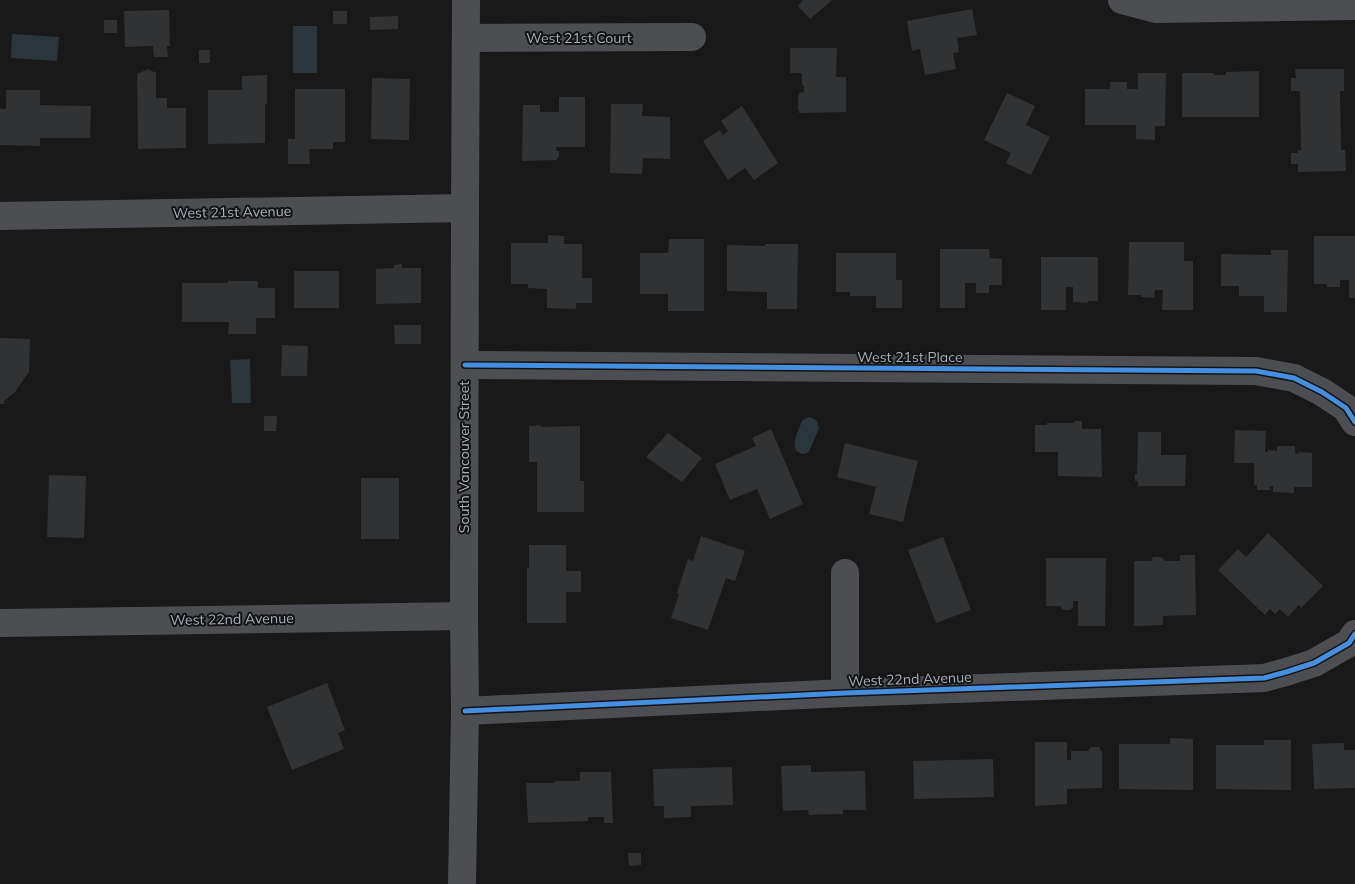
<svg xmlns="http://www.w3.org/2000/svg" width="1355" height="884" font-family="Mulish,sans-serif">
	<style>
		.water { fill: #2b353c }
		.building { fill: #313233 }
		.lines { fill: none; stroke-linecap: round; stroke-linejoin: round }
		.minor { stroke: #4c4e52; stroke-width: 28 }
		.tertiary { stroke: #4c4e52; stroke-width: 28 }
		.cycleway-casing { stroke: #131315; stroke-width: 8 }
		.cycleway { stroke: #468fdf; stroke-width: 5 }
		.labels { text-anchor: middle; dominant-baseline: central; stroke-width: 4; stroke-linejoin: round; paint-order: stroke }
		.street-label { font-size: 14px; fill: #a9b0ba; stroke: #131315 }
	</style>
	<rect width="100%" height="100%" fill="#191919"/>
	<g class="water">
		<rect x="293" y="26" width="24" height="47"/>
		<polygon points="12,34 59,37 57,61 11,58"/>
		<polygon points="250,359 251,403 232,403 230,360"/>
		<path d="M810,417L817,421L819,428L809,452C805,454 802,455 798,452C790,446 799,429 802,421L804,419Z"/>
	</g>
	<g class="building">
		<polygon points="803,0 832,0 810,19 798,6"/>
		<polygon points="972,9 977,35 957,38 959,52 953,53 956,69 925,75 920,49 912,51 907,21"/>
		<polygon points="169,10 170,46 167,46 168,57 154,57 153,46 125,47 124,11"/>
		<rect x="333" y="11" width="14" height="13"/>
		<polygon points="398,16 398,29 370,30 370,17"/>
		<rect x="104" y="20" width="13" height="13"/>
		<polygon points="790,48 837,48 836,77 846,77 846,112 799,113 799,110 798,110 798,95 799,96 799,93 804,92 804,85 802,85 802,73 790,73"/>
		<rect x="199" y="50" width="11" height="13"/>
		<polygon points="148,69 156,73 156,98 167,98 167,108 186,108 186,148 138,149 137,74"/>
		<polygon points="1295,69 1344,69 1344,91 1340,91 1341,150 1345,150 1346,171 1298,172 1298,164 1291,164 1291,153 1298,153 1298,150 1301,150 1300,91 1291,91 1291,78 1296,78"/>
		<polygon points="1259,71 1259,117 1182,117 1182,73 1214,73 1214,75 1226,75 1226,72"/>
		<polygon points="1138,73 1166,73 1165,126 1155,126 1155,140 1136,139 1136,125 1085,125 1085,89 1110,89 1110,82 1127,82 1127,89 1138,89"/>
		<polygon points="267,75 267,104 265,104 265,143 208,144 208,90 242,90 242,76"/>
		<polygon points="372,78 410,79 409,140 371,139"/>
		<polygon points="295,89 345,89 345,142 333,142 333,149 309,149 310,164 288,164 288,139 295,139"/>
		<polygon points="6,90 40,90 40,105 91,106 90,138 40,138 40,146 0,145 0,109 6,109"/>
		<polygon points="1007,93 1035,106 1026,125 1050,137 1031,175 1006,163 1011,153 984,140"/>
		<polygon points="559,97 585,97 585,147 556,147 556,151 559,151 559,156 556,160 522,161 523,105 540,105 540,112 559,112"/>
		<polygon points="611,104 643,104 642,116 670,117 670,159 643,158 642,174 610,173"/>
		<polygon points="742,106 778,163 754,180 745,168 728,180 703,141 720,130 723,135 728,131 721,121"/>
		<polygon points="548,235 564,236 564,244 582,244 582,278 592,278 592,303 576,303 576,309 547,308 547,289 528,288 528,284 511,284 511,243 548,243"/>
		<polygon points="1314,236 1355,236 1355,298 1349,298 1349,280 1340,280 1340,287 1327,287 1327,284 1314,284"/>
		<polygon points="669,239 704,239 704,311 668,311 668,294 640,294 640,253 668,253"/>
		<polygon points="1129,242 1184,242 1184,261 1193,261 1193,310 1162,310 1163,290 1155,290 1154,298 1141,297 1141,295 1128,295"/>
		<polygon points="765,244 798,244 797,309 767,309 767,292 727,291 727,245 765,246"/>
		<polygon points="940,249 989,249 990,258 1002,259 1002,285 989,285 989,293 976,293 976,283 965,283 965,308 940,308"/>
		<polygon points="1271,250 1288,250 1287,312 1264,312 1264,296 1239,296 1239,286 1221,286 1221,254 1271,255"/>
		<polygon points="836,253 896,253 896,280 902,280 902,308 876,308 876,296 850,296 850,292 836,292"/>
		<polygon points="1041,257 1098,257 1098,301 1088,301 1088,303 1073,302 1073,287 1066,287 1066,310 1041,310"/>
		<polygon points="402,264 402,268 421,268 421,303 376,304 376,269 394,268 394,265"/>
		<rect x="294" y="271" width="45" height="37"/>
		<polygon points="228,281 258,281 258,288 275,288 275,318 256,318 256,334 228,334 229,322 182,322 182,283 228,283"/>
		<polygon points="394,325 421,325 421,344 395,344"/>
		<polygon points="0,338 30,339 29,373 28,373 15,392 4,401 4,404 0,404"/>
		<polygon points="282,345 308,346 307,376 281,376"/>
		<polygon points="264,416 277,416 276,431 264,431"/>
		<polygon points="1074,421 1082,421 1082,429 1101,429 1102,477 1058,476 1058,452 1035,452 1035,425 1047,425 1047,423 1074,423"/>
		<polygon points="541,425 540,427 580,426 580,481 584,481 584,512 537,512 537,462 529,462 529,426"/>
		<polygon points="771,429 803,504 770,519 757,489 730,500 715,464 756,446 752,438"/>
		<polygon points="1235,430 1266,431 1265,452 1268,452 1268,450 1277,451 1277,446 1295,446 1295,453 1299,454 1299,452 1312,453 1312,487 1294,487 1294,493 1273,492 1273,486 1270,486 1270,490 1257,490 1257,485 1254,485 1254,463 1234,463"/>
		<polygon points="1138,432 1161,432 1161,455 1186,455 1185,486 1138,486 1138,481 1135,481 1135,474 1137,474"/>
		<polygon points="668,433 702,458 682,482 646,457"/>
		<polygon points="845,443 918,461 903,522 869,514 876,487 837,477"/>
		<polygon points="49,475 86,476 84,538 47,537"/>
		<rect x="361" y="478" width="38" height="61"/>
		<polygon points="1268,533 1323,586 1301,608 1299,605 1288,617 1280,609 1275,614 1270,609 1265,615 1218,570 1238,549 1246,557"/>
		<polygon points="701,536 745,551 735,581 726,578 708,630 671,618 679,594 677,593 688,559 693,561"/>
		<polygon points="943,537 971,610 936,623 908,550"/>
		<polygon points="529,545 566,545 566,571 581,571 581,592 566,592 566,623 527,623 527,568 529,568"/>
		<polygon points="1180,555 1195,555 1196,615 1163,616 1163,625 1134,626 1134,561 1151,561 1153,557 1162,557 1165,561 1180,561"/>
		<polygon points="1046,558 1106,558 1105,626 1078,626 1078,601 1073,601 1073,608 1070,610 1063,610 1060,606 1046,606"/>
		<polygon points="327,683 345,730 338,733 344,749 292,770 267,707"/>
		<polygon points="1170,738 1193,739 1193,790 1119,789 1119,744 1170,744"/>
		<polygon points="1264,740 1291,740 1291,790 1216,789 1216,745 1264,745"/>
		<polygon points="1035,742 1067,742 1067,760 1071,760 1071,751 1088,751 1091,747 1099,747 1102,752 1102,788 1067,789 1067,804 1035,806"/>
		<polygon points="1344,743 1344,750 1355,750 1355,788 1314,789 1312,744"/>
		<polygon points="993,759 994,797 914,799 913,761"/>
		<polygon points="811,765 811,772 865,771 866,810 843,810 843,814 809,815 808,810 783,811 781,766"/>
		<polygon points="732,767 733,805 691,806 691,817 664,818 664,806 654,806 653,769"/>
		<polygon points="580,772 611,772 613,823 604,823 604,817 588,817 588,821 528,823 526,783 555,783 555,781 580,781"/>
		<polygon points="628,853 641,853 641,865 629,866"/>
	</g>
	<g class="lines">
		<g class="minor">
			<polyline points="1122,0 1156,9 1355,6"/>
			<polyline points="466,38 692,37"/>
			<polyline points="0,216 465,208"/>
			<polyline points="465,365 1256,371 1294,378 1322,392 1346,408 1355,422"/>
			<polyline points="845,573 845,693"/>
			<polyline points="0,623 464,616"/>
			<polyline points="465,711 845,693 1264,678 1286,672 1314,663 1349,643 1355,634"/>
		</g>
		<polyline class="tertiary" points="462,884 465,711 464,616 465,208 466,0"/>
		<defs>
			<g id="cycleway">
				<polyline points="465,365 1256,371 1294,378 1322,392 1346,408 1355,422"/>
				<polyline points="465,711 845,693 1264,678 1286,672 1314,663 1349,643 1355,634"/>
			</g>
		</defs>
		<use href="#cycleway" class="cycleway-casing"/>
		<use href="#cycleway" class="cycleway"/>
	</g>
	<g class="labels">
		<g class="street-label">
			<text x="579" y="38">West 21st Court</text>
			<text transform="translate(232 212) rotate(-1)">West 21st Avenue</text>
			<text x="910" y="357">West 21st Place</text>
			<text transform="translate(464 457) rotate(-90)">South Vancouver Street</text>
			<text transform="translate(232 619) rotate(-1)">West 22nd Avenue</text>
			<text transform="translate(910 679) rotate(-2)">West 22nd Avenue</text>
		</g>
	</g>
</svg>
